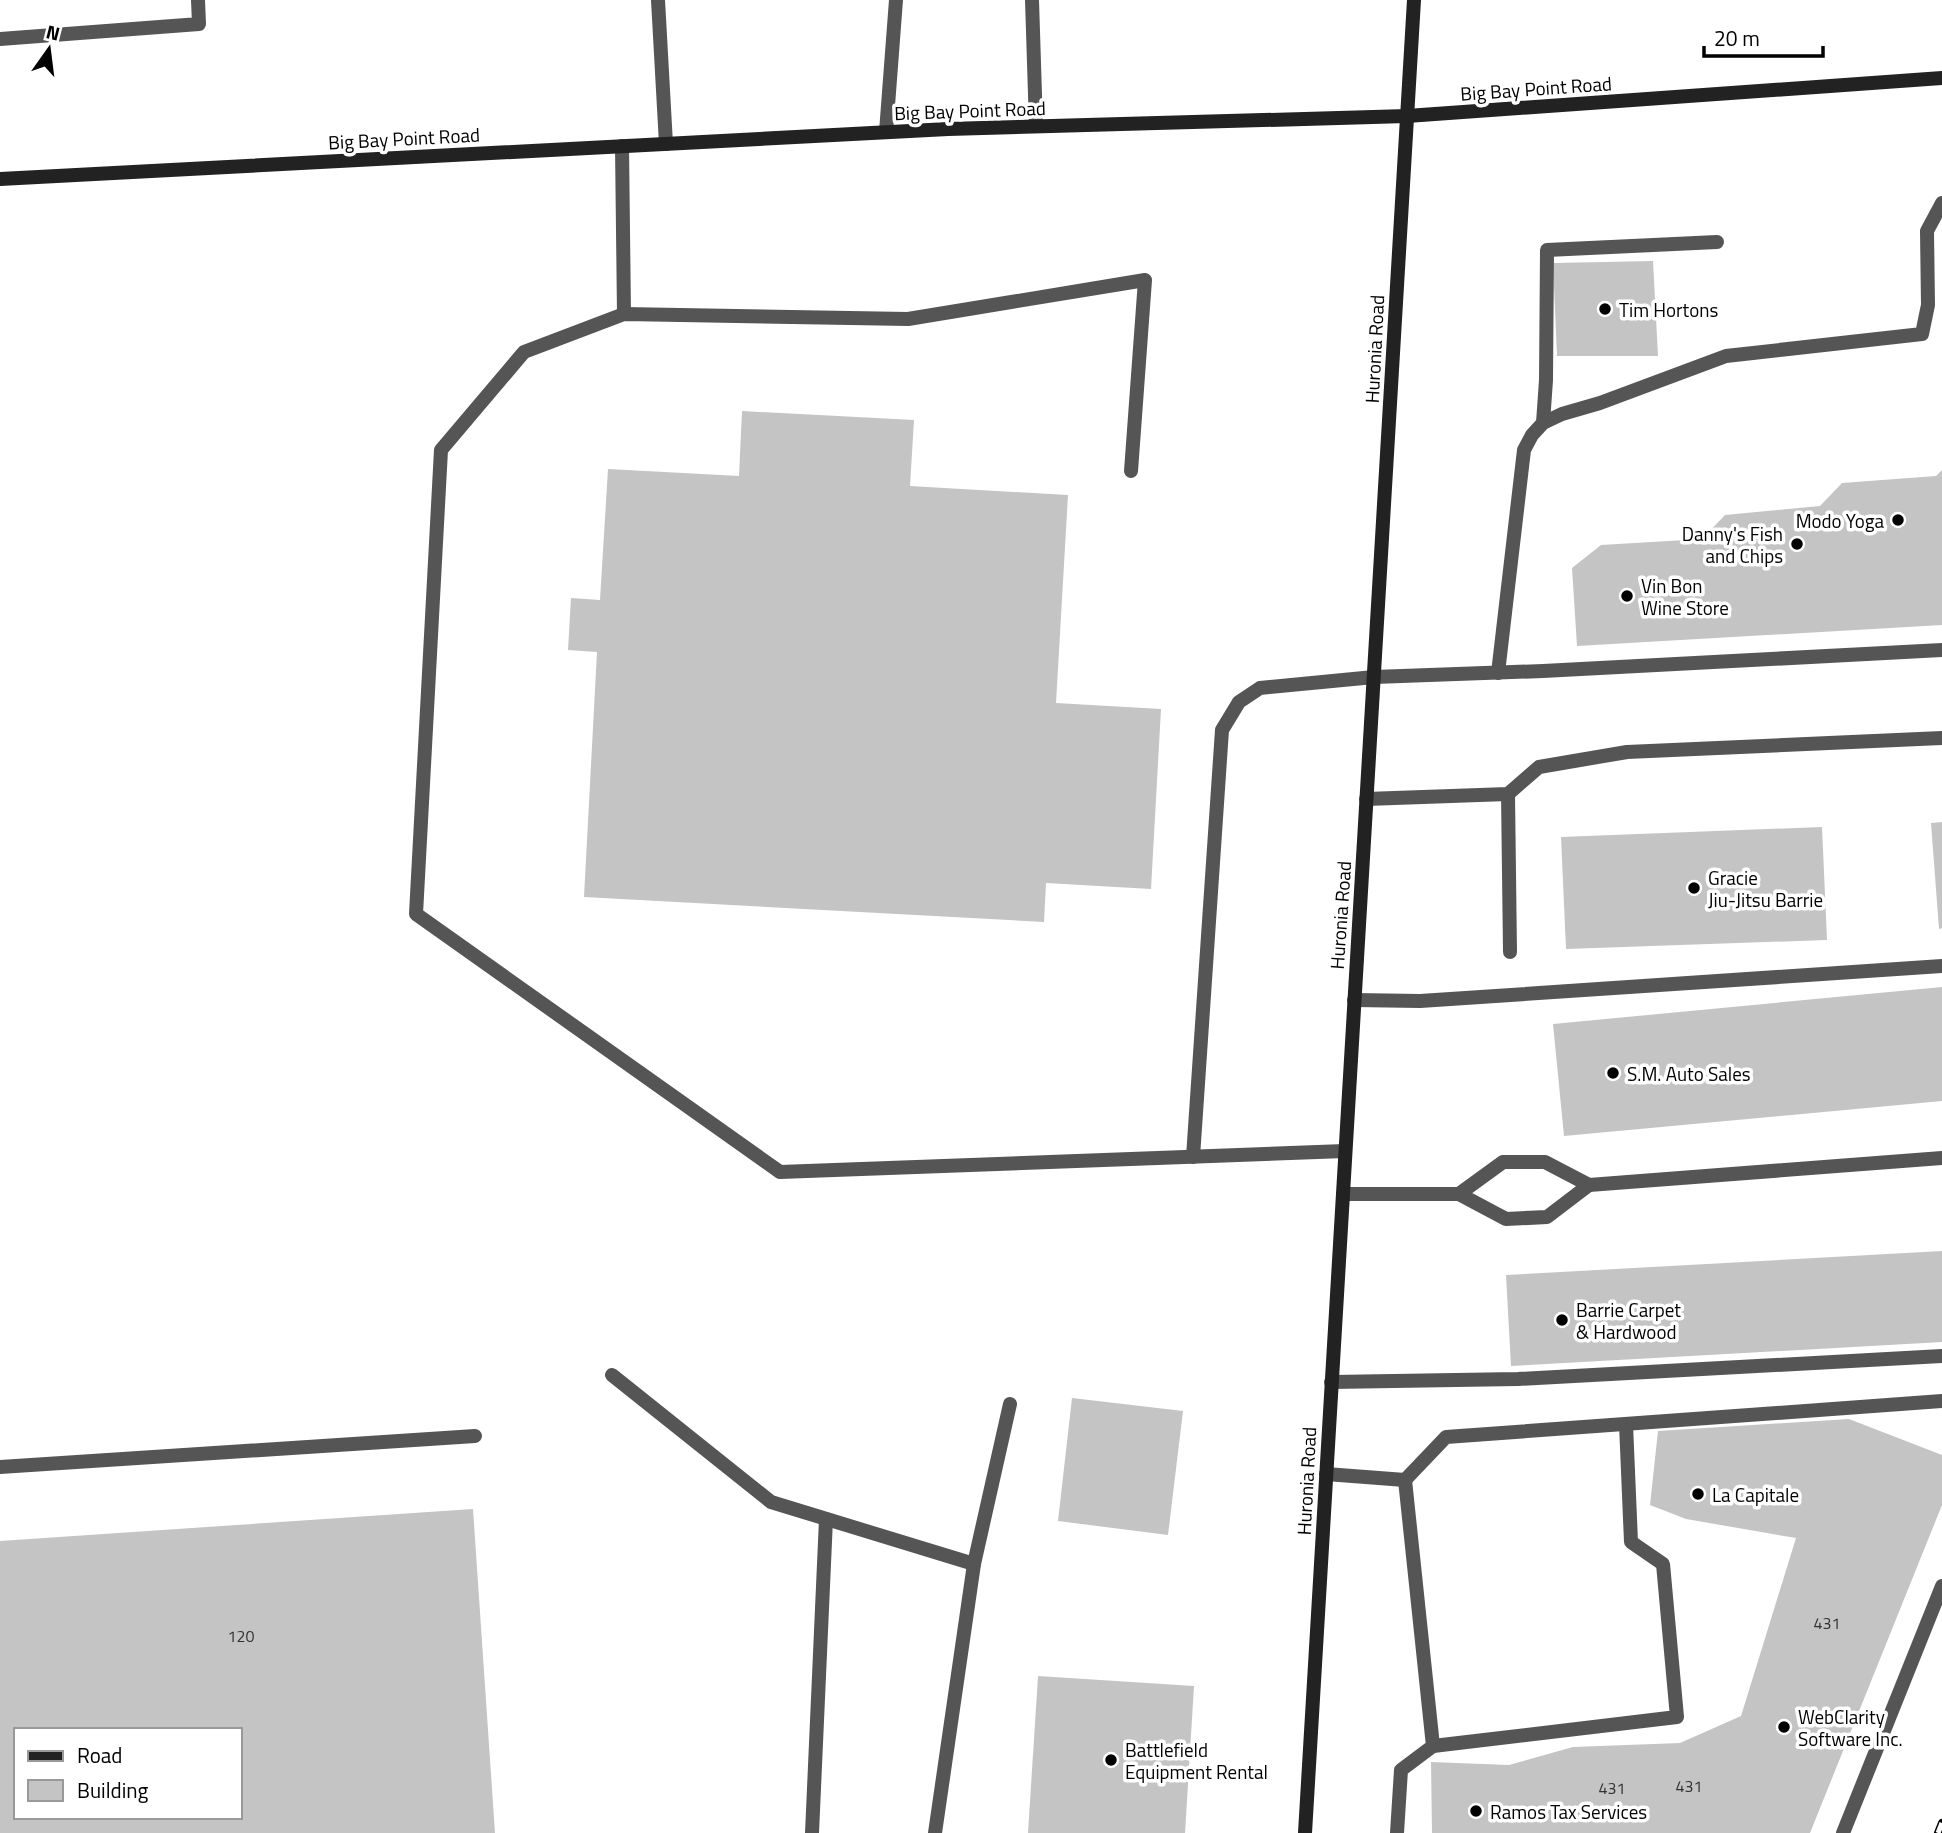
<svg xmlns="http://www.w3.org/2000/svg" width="1942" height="1833" font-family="'Titillium Web',sans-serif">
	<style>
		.building { fill: #c4c4c4; fill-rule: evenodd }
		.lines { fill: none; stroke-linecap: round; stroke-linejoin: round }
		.lane { stroke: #555; stroke-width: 14 }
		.secondary { stroke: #222; stroke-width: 14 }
		.rail-casing { stroke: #000; stroke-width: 8 }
		.rail { stroke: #fff; stroke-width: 5; stroke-dasharray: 16; stroke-linecap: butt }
		.poi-dot { fill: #000; stroke: #fff; stroke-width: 2.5 }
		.labels { text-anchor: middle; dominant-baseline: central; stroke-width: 7; stroke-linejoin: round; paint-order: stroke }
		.number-label { font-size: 16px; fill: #313131 }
		.street-label { font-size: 19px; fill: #000; stroke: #fff }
		.poi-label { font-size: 19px; fill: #000; stroke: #fff; text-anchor: start }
	</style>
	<rect width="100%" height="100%" fill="#fff"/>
	<g class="building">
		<polygon points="1653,261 1658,356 1557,356 1553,263"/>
		<polygon points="742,411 914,420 910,486 1068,495 1056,703 1161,709 1151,889 1046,883 1044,922 584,897 597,652 568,650 571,598 600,600 608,469 739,476"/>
		<polygon points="1942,470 1942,625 1577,646 1572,568 1601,545 1702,539 1725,515 1820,506 1842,483 1936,476"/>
		<polygon points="1942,822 1942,928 1939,929 1931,823"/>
		<polygon points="1822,827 1827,940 1566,949 1561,837"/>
		<polygon points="1942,987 1942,1101 1564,1136 1553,1024"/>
		<polygon points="1942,1251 1942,1342 1511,1366 1506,1275"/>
		<polygon points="1072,1398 1183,1411 1168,1535 1058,1521"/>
		<polygon points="1849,1419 1942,1455 1942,1505 1810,1833 1432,1833 1431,1762 1509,1765 1573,1747 1680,1743 1741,1716 1796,1538 1686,1519 1650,1505 1658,1431"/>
		<path d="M473,1509L495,1833H0V1541ZM16,1730H240V1817H16Z"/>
		<polygon points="1038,1676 1194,1686 1185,1833 1028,1833"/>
	</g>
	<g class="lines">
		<g class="lane">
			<polyline points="658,0 666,144"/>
			<polyline points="1032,0 1036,126"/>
			<polyline points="0,39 199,24 198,0"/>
			<polyline points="886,132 896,0"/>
			<polyline points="622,146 624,314"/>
			<polyline points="1543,423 1546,380 1547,250 1717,242"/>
			<polyline points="1131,471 1145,280 908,319 624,314 524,352 441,450 416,914 780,1172 1345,1151"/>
			<polyline points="1498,673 1524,450 1532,435 1543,423 1562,414 1600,403 1726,356 1922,334 1928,305 1927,231 1942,203"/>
			<polyline points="1508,794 1510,952"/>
			<polyline points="1366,799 1508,794 1539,767 1627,752 1942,738"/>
			<polyline points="1354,1000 1420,1001 1942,966"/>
			<polyline points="1193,1157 1222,730 1239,702 1260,688 1374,677 1543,671 1942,650"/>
			<polyline points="1589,1185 1942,1158"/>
			<polyline points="1343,1194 1459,1194 1506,1219 1547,1217 1589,1185 1545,1162 1503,1162 1459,1194"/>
			<polyline points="612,1375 771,1502 974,1564"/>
			<polyline points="1331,1382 1518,1379 1942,1356"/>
			<polyline points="0,1467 475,1436"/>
			<polyline points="1326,1474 1405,1480 1446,1437 1942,1401"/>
			<polyline points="1433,1746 1677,1717 1663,1564 1631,1542 1626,1424"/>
			<polyline points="812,1833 826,1519"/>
			<polyline points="935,1833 974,1564 1010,1404"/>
			<polyline points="1397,1833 1401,1770 1433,1746 1405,1480"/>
			<polyline points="1843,1833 1942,1586"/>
		</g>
		<g class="secondary">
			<polyline points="0,179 948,129 1407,116 1942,78"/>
			<polyline points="1305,1833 1414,0"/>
		</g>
		<defs>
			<polyline id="rail" points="1938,1833 1942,1823"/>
		</defs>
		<use href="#rail" class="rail-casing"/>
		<use href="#rail" class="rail"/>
	</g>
	<g class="poi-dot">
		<circle cx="1605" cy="309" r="7"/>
		<circle cx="1898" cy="520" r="7"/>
		<circle cx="1797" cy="544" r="7"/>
		<circle cx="1627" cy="596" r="7"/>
		<circle cx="1694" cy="888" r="7"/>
		<circle cx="1613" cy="1073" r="7"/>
		<circle cx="1562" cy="1320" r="7"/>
		<circle cx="1698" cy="1494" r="7"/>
		<circle cx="1784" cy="1727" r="7"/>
		<circle cx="1111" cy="1760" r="7"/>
		<circle cx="1476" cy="1811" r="7"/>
	</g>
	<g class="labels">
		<g class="number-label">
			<text x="1827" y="1623">431</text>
			<text x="241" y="1636">120</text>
			<text x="1689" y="1786">431</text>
			<text x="1612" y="1788">431</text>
		</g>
		<g class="street-label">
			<text transform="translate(1536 88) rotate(-4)">Big Bay Point Road</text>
			<text transform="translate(970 110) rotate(-2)">Big Bay Point Road</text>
			<text transform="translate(404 138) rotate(-3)">Big Bay Point Road</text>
			<text transform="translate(1374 349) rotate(-87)">Huronia Road</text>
			<text transform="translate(1340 915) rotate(-86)">Huronia Road</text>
			<text transform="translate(1306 1481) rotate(-87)">Huronia Road</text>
		</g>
		<g class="poi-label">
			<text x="1619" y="309">Tim Hortons</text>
			<text x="1884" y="520" text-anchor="end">Modo Yoga</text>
			<text x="1783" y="533" text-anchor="end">Danny's Fish<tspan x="1783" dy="22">and Chips</tspan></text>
			<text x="1641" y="585">Vin Bon<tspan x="1641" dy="22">Wine Store</tspan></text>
			<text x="1708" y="877">Gracie<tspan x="1708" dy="22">Jiu-Jitsu Barrie</tspan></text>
			<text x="1627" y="1073">S.M. Auto Sales</text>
			<text x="1576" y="1309">Barrie Carpet<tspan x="1576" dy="22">&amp; Hardwood</tspan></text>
			<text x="1712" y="1494">La Capitale</text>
			<text x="1798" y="1716">WebClarity<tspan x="1798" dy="22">Software Inc.</tspan></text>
			<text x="1125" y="1749">Battlefield<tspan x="1125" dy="22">Equipment Rental</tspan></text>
			<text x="1490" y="1811">Ramos Tax Services</text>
		</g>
	</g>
	<rect x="14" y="1728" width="228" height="91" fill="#ffffff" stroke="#999999" stroke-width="2"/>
	<rect x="28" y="1751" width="35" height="10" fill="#222222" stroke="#999999" stroke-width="2"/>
	<text x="77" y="1763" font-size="21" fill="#000000">Road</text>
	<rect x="28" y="1780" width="35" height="21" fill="#c4c4c4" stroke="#999999" stroke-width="2"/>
	<text x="77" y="1798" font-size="21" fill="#000000">Building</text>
	<g transform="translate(49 49) rotate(14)" stroke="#ffffff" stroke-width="5" paint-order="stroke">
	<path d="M0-5L12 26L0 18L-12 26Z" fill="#000000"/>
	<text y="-10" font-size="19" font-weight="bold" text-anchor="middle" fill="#000000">N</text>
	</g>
	<path d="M1704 46v10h119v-10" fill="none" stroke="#000000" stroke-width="3.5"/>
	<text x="1714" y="46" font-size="21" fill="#000000" stroke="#ffffff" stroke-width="5" paint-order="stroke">20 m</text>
</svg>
